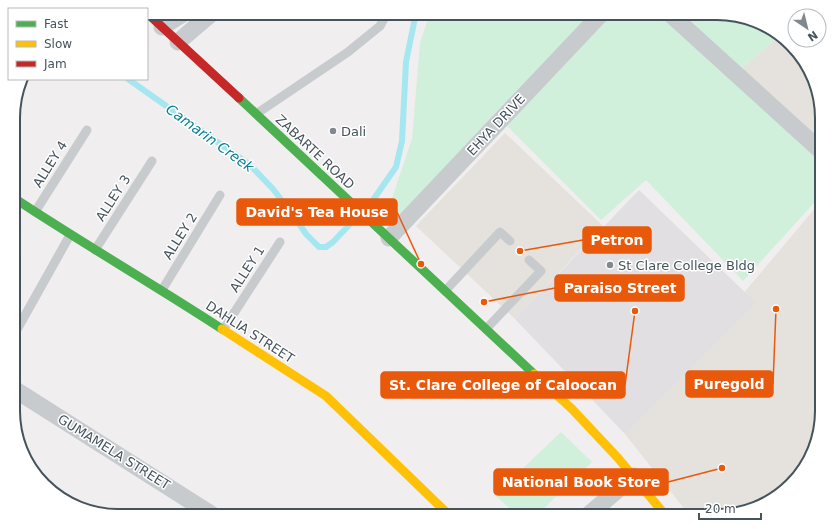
<svg xmlns="http://www.w3.org/2000/svg" width="835" height="529" font-family="'DejaVu Sans',sans-serif">
	<style>
		.commercial { fill: #e5e1dc }
		.education { fill: #e1dfe1 }
		.green { fill: #d1f0db }
		.lines { fill: none; stroke-linecap: round; stroke-linejoin: round }
		.stream { stroke: #a4e7f0; stroke-width: 6 }
		.lane { stroke: #c8cbce; stroke-width: 9 }
		.street { stroke: #c8cbce; stroke-width: 17 }
		.fast { stroke: #4caf50; stroke-width: 9 }
		.slow { stroke: #ffc107; stroke-width: 9 }
		.jam { stroke: #c62828; stroke-width: 9 }
		.poi-dot { fill: #81898f; stroke: #fff; stroke-width: 1.5 }
		.labels { text-anchor: middle; dominant-baseline: central; stroke-width: 3; stroke-linejoin: round; paint-order: stroke }
		.street-label { font-size: 13px; fill: #45535c; stroke: #fff }
		.poi-label { font-size: 13px; fill: #45535c; stroke: #fff; text-anchor: start }
		.water-label { font-size: 14px; font-style: italic; fill: #067f91; stroke: #fff }
		.rim { fill: none; stroke: #45535c; stroke-width: 2 }
		.leader { fill: none; stroke: #e8590c; stroke-width: 1.5 }
		.callout-dot { fill: #e8590c; stroke: #fff; stroke-width: 1.5 }
		.callout { fill: #e8590c; stroke: #e8590c; stroke-width: 1.5 }
		.callout-label { font-size: 14px; text-anchor: middle; font-weight: bold; fill: #fff }
	</style>
	<rect width="100%" height="100%" fill="#f0eeef"/>
	<g class="commercial">
		<polygon points="780,35 808,65 822,111 822,143 742,68"/>
		<polygon points="505,133 603,226 515,319 416,226"/>
		<polygon points="822,200 822,418 804,469 770,502 724,516 690,516 625,434"/>
	</g>
	<polygon class="education" points="639,190 756,303 625,434 515,319"/>
	<g class="green">
		<polygon points="430,13 717,13 775,31 780,35 742,68 822,143 822,194 743,281 646,180 601,220 507,126 409,227 388,210 412,139 420,43"/>
		<polygon points="561,432 592,462 536,516 518,516 495,495"/>
	</g>
	<g class="lines">
		<g class="stream">
			<polyline points="128,79 250,165 273,189 296,219 306,234 319,247 326,247 333,242 351,223"/>
			<polyline points="373,200 396,167 402,141 406,62 416,13"/>
		</g>
		<g class="lane">
			<polyline points="18,90 22,84"/>
			<polyline points="256,114 348,52 380,26 387,13"/>
			<polyline points="35,212 87,130"/>
			<polyline points="95,250 152,161"/>
			<polyline points="162,290 220,195"/>
			<polyline points="445,291 500,232 510,241"/>
			<polyline points="486,329 541,271 529,260"/>
			<polyline points="223,330 280,242"/>
			<polyline points="14,335 70,235"/>
		</g>
		<g class="street">
			<polyline points="669,13 822,152"/>
			<polyline points="162,27 184,13"/>
			<polyline points="178,42 212,13"/>
			<polyline points="389,238 602,13"/>
			<polyline points="14,389 214,516"/>
			<polyline points="587,516 634,476"/>
		</g>
		<g class="fast">
			<polyline points="239,98 534,374"/>
			<path d="M14,198C82,243 153,284 222,329"/>
		</g>
		<g class="slow">
			<polyline points="222,329 326,396 450,516"/>
			<polyline points="534,374 572,409 618,458 666,516"/>
		</g>
		<polyline class="jam" points="147,13 239,98"/>
	</g>
	<g class="poi-dot">
		<circle cx="333" cy="131" r="4"/>
		<circle cx="610" cy="265" r="4"/>
	</g>
	<g class="labels">
		<g class="street-label">
			<text transform="translate(496 125) rotate(-47)">EHYA DRIVE</text>
			<text transform="translate(315 152) rotate(43)">ZABARTE ROAD</text>
			<text transform="translate(50 164) rotate(-58)">ALLEY 4</text>
			<text transform="translate(113 198) rotate(-57)">ALLEY 3</text>
			<text transform="translate(180 236) rotate(-58)">ALLEY 2</text>
			<text transform="translate(247 269) rotate(-57)">ALLEY 1</text>
			<text transform="translate(250 332) rotate(33)">DAHLIA STREET</text>
			<text transform="translate(114 452) rotate(32)">GUMAMELA STREET</text>
		</g>
		<g class="poi-label">
			<text x="341" y="131">Dali</text>
			<text x="618" y="265">St Clare College Bldg</text>
		</g>
		<g class="water-label">
			<text transform="translate(210 138) rotate(36)">Camarin Creek</text>
		</g>
	</g>
	<path d="M0 0H835V529H0ZM118 20H717A98 98 0 0 1 815 118V411A98 98 0 0 1 717 509H118A98 98 0 0 1 20 411V118A98 98 0 0 1 118 20Z" fill="#fff" fill-rule="evenodd"/>
	<path class="rim" d="M118 20H717A98 98 0 0 1 815 118V411A98 98 0 0 1 717 509H118A98 98 0 0 1 20 411V118A98 98 0 0 1 118 20Z"/>
	<path class="leader" d="M421 264L397 212M520 251L583 240M484 302L555 288M776 309L773 384M635 311L625 385M722 468L668 482"/>
	<g class="callout-dot">
		<circle cx="421" cy="264" r="4"/>
		<circle cx="520" cy="251" r="4"/>
		<circle cx="484" cy="302" r="4"/>
		<circle cx="776" cy="309" r="4"/>
		<circle cx="635" cy="311" r="4"/>
		<circle cx="722" cy="468" r="4"/>
	</g>
	<g class="callout">
		<rect x="237" y="199" width="160" height="26" rx="4"/>
		<rect x="583" y="227" width="68" height="26" rx="4"/>
		<rect x="555" y="275" width="129" height="26" rx="4"/>
		<rect x="686" y="371" width="87" height="26" rx="4"/>
		<rect x="381" y="372" width="244" height="26" rx="4"/>
		<rect x="494" y="469" width="174" height="26" rx="4"/>
	</g>
	<g class="callout-label">
		<text x="317" y="217">David's Tea House</text>
		<text x="617" y="245">Petron</text>
		<text x="620" y="293">Paraiso Street</text>
		<text x="729" y="389">Puregold</text>
		<text x="503" y="390">St. Clare College of Caloocan</text>
		<text x="581" y="487">National Book Store</text>
	</g>
	<rect x="8" y="8" width="140" height="72" fill="#ffffff" stroke="#b5babe"/>
	<rect x="16" y="21" width="20" height="6" fill="#4caf50" stroke="#b5babe"/>
	<text x="44" y="28" font-size="12" fill="#45535c">Fast</text>
	<rect x="16" y="41" width="20" height="6" fill="#ffc107" stroke="#b5babe"/>
	<text x="44" y="48" font-size="12" fill="#45535c">Slow</text>
	<rect x="16" y="61" width="20" height="6" fill="#c62828" stroke="#b5babe"/>
	<text x="44" y="68" font-size="12" fill="#45535c">Jam</text>
	<g transform="translate(807 28) rotate(145)"><circle r="19" fill="#ffffff" stroke="#b5babe"/>
	<path d="M0-3L7 15L0 10L-7 15Z" fill="#81898f"/>
	<text y="-6" font-size="11" font-weight="bold" text-anchor="middle" fill="#45535c">N</text>
	</g>
	<path d="M699 513v6h62v-6" fill="none" stroke="#45535c" stroke-width="2"/>
	<text x="705" y="513" font-size="12" fill="#45535c" stroke="#ffffff" stroke-width="3" paint-order="stroke">20 m</text>
</svg>
